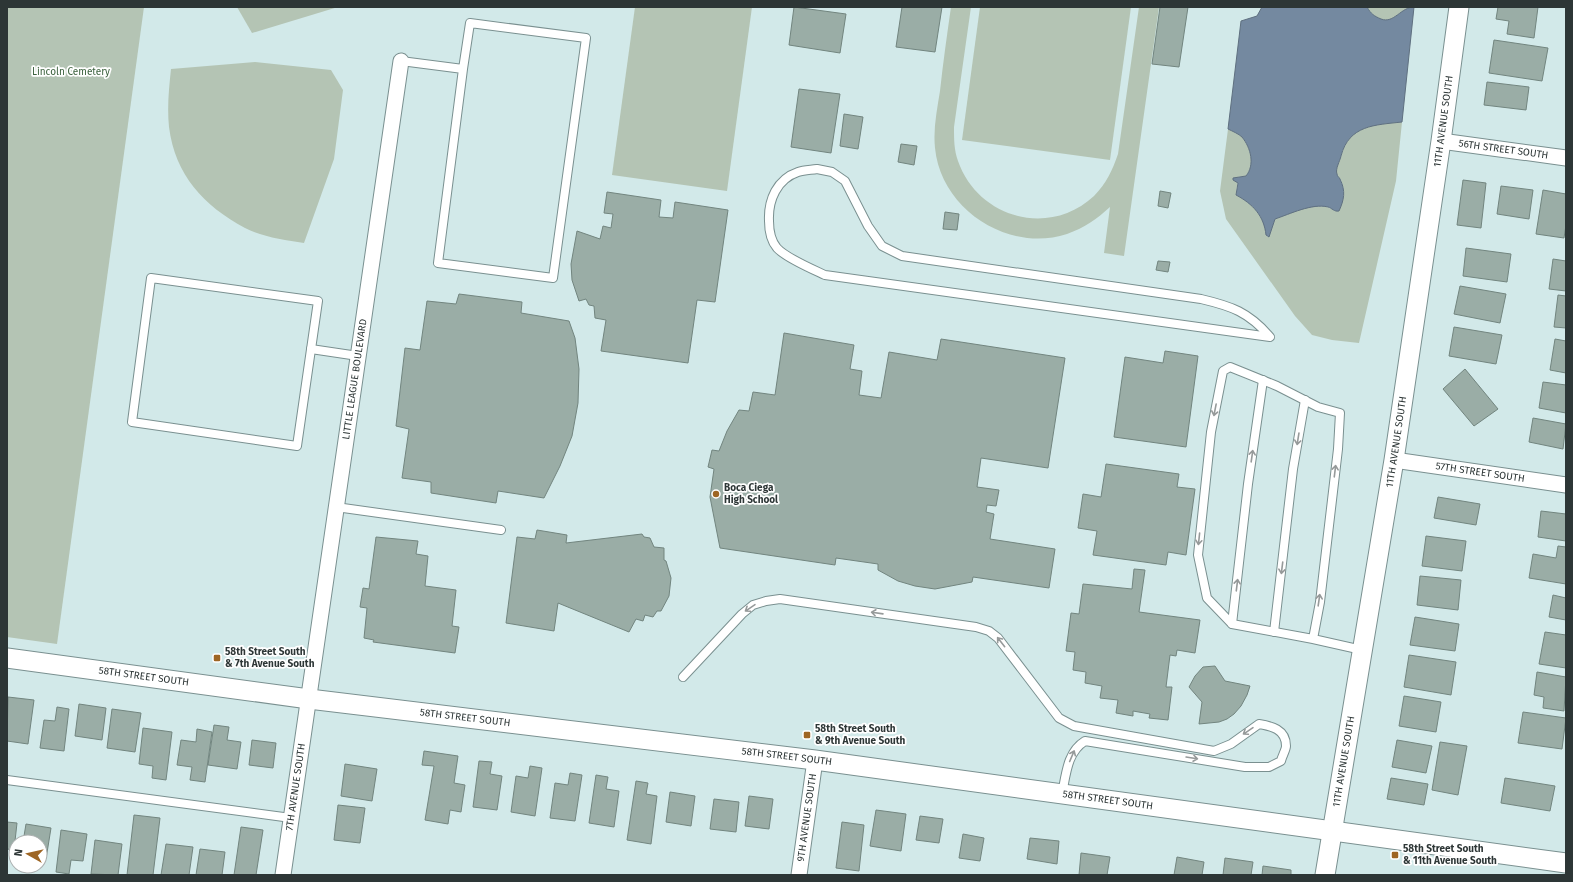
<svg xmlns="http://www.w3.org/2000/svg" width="1573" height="882" font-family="'Fira Sans',sans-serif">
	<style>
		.green { fill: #b4c4b4 }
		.water { fill: #7489a0; stroke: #5f7080 }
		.building { fill: #9aada6; stroke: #72857f }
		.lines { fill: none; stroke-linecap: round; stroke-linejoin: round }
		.service-casing { stroke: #7a9090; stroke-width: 10 }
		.minor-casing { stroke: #7a9090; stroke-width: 17 }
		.tertiary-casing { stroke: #7a9090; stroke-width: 21 }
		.service { stroke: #fff; stroke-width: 8 }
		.minor { stroke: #fff; stroke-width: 15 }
		.tertiary { stroke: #fff; stroke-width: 19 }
		.oneway { stroke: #969a9a }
		.poi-dot { fill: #9e6523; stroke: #fff; stroke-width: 1.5 }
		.labels { text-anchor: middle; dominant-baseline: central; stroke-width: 3.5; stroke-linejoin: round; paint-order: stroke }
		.park-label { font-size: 10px; fill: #3c623e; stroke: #fff }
		.street-label { font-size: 10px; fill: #2d3636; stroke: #fff }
		.poi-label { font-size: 10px; font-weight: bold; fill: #2d3636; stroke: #fff; text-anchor: start }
	</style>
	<rect width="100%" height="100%" fill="#d2e9e9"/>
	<g class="green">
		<polygon points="7,7 144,7 57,644 7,637"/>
		<polygon points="237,7 338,7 252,33"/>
		<polygon points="635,7 752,7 727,191 612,175"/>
		<path d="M951,7H971L954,127C954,139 954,150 958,161C978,218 1049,238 1094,196C1106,184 1113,169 1118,154L1139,7H1159L1124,256L1104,253L1110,207C1097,219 1084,228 1067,234C1009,253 941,210 935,148C933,129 937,110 940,91C943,63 947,35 951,7Z"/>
		<polygon points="980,7 1131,7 1110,160 962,140"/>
		<path d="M1367,7H1409C1392,19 1382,30 1367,7Z"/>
		<path d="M255,62L331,70L343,90L334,159L304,243C284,240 262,237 245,228C204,206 175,175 169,127C167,107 169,88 171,69Z"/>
		<path d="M1402,122L1396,181L1359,343L1332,340L1312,335L1295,316L1226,219L1220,191L1228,129C1232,131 1239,134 1242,137C1251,148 1255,165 1246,176L1238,177L1236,195C1253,204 1264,216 1266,235L1268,237L1275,219C1293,213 1318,199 1335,211C1343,199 1347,195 1341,180C1339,178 1336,175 1336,172C1336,168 1339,162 1341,157C1349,124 1373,125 1402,122Z"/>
	</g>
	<path class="water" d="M1262,7H1367C1371,14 1374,16 1381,19C1394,24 1401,7 1414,7L1402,122C1375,125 1349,125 1341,156C1340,161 1335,169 1337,174C1337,176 1339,177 1340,179C1346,191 1344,200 1339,211C1334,212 1332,208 1328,207C1312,203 1290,214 1275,219L1269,237L1266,235C1264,216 1253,204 1236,195L1238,183L1233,180V178L1246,176C1255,165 1251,148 1242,137C1239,134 1232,131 1228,129L1241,21L1257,16Z"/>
	<g class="building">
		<polygon points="794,7 846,14 840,53 789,45"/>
		<polygon points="902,7 942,7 935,52 896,47"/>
		<polygon points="1160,7 1188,7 1179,67 1152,64"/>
		<polygon points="1498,7 1538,7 1534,38 1507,34 1509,21 1496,19"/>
		<polygon points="1494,40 1548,48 1542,81 1489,73"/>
		<polygon points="1487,82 1529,87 1526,110 1484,105"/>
		<polygon points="799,89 840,94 831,153 791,147"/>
		<polygon points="844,114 863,117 858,149 840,146"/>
		<polygon points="901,144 917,146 914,165 898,162"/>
		<polygon points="1463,180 1486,183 1481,228 1457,225"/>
		<polygon points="1501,186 1533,190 1529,219 1497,214"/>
		<polygon points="1543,190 1566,194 1566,225 1564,238 1536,234"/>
		<polygon points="1160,191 1171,193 1168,208 1158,206"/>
		<polygon points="607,192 661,200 659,217 673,218 675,202 728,210 715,302 697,300 688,363 601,351 606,320 595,318 594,306 589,305 586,299 579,301 572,280 571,264 577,231 600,239 603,226 611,228 613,214 604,213"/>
		<polygon points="945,212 959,214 957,230 943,229"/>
		<polygon points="1466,248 1511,254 1507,282 1463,276"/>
		<polygon points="1553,259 1566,261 1566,291 1549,289"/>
		<polygon points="1158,261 1170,262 1168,272 1156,270"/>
		<polygon points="1460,286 1506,294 1500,323 1454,314"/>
		<polygon points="459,294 522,302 521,313 569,321 575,338 579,369 578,403 572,436 560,466 544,498 498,491 496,503 431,493 431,482 402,478 409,429 396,426 405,348 420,350 427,301 456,304"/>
		<polygon points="1558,295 1566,296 1566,328 1554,327"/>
		<polygon points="1454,327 1502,335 1496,364 1449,356"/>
		<polygon points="784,333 854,345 850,369 862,371 859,395 881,398 889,352 937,360 941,339 1065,358 1048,468 981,458 977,487 999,490 996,506 987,505 986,512 994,514 990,539 1055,549 1049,588 973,577 972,582 935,589 915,586 898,581 878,570 878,564 836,558 835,565 720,548 710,497 714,469 708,467 712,450 719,451 727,431 739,410 749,411 753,392 775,395"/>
		<polygon points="1555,339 1566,341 1566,373 1550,370"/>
		<polygon points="1165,351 1198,356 1186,447 1114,437 1125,357 1163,363"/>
		<polygon points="1465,369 1498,409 1474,426 1443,389"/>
		<polygon points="1543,382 1566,385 1566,413 1539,408"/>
		<polygon points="1533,418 1566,424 1563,449 1529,442"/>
		<polygon points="1106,464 1179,474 1177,487 1195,489 1186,555 1168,552 1166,565 1093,555 1097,531 1078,528 1083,494 1101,497"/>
		<polygon points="1438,497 1480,504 1476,525 1434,518"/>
		<polygon points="1541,511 1566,514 1566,541 1538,537"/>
		<polygon points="537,530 567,535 566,543 642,534 644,537 650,538 654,547 664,548 664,560 666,561 671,578 669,596 661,611 657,611 653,617 645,615 643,621 636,619 629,632 558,603 554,631 506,623 517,537 535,539"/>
		<polygon points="1426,536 1466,541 1462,571 1422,566"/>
		<polygon points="376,537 418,541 416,554 428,556 425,586 456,590 452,626 459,627 455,653 373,642 374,640 364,638 367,608 360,607 363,588 369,589"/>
		<polygon points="1558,546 1566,547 1566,584 1529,578 1533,554 1556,558"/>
		<polygon points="1134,569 1145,570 1139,612 1200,620 1195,653 1177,650 1176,656 1170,655 1166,687 1172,687 1168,720 1149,718 1150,714 1133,711 1133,716 1116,713 1118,700 1100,698 1102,686 1085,683 1086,672 1073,670 1075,652 1066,651 1071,613 1079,614 1083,584 1132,589"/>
		<polygon points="1420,576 1461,580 1458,610 1417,605"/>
		<polygon points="1553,595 1566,598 1566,620 1549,617"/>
		<polygon points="1415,617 1459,624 1455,651 1410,645"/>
		<polygon points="1545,632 1566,635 1566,668 1539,664"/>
		<polygon points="1409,655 1456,662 1451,695 1404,687"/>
		<polygon points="1215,666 1225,681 1250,686 1247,695 1241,706 1234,714 1227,719 1219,722 1199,724 1202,702 1189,687 1195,676 1203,667"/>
		<polygon points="1537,672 1566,677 1564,711 1543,708 1544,697 1534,695"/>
		<polygon points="1404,696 1441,702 1436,732 1399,726"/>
		<polygon points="8,697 34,700 28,744 7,741"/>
		<polygon points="79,704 106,708 102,740 75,736"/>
		<polygon points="57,707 69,709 64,751 40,748 44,720 55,721"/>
		<polygon points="112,709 141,713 135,752 107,748"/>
		<polygon points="1523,712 1566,718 1562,749 1518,743"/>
		<polygon points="214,725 229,727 227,740 241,742 237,769 208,765"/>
		<polygon points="143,728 172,732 166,780 152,778 153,766 139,764"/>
		<polygon points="197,729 212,732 205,782 190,780 192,767 177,765 181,740 196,742"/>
		<polygon points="252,740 276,743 273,768 249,765"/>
		<polygon points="1397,740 1432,746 1426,773 1392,767"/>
		<polygon points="1440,742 1467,746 1458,795 1432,790"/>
		<polygon points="424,751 458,756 454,783 465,785 463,798 461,812 450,810 448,824 425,820 434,766 422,765"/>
		<polygon points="479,761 492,762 490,774 502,776 497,810 473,807"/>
		<polygon points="345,764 377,769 372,801 341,796"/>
		<polygon points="530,766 542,768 535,816 511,812 516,776 528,778"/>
		<polygon points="570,773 582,775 575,821 550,818 555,783 568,785"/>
		<polygon points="596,775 608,777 606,789 619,791 614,827 589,823"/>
		<polygon points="1391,778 1428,784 1424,805 1387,799"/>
		<polygon points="1505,778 1555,786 1550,811 1501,803"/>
		<polygon points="636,781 648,783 646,794 657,796 651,844 627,840"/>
		<polygon points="670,792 695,796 691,826 666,822"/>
		<polygon points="749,796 773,799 769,829 745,826"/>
		<polygon points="714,799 739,802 736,832 710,829"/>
		<polygon points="338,805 365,808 360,843 334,840"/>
		<polygon points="876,810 906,814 901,851 870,846"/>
		<polygon points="134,815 160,818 153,875 127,875"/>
		<polygon points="920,816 943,819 939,843 916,840"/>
		<polygon points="7,822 17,823 14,850 7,849"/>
		<polygon points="842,822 864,825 859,871 836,868"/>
		<polygon points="26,824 51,828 46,859 40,858 40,842 23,842"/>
		<polygon points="241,827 263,830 256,875 234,875"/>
		<polygon points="61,830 87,834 83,861 71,860 69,874 56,872"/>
		<polygon points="963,834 984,838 980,861 959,858"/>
		<polygon points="1030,838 1059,841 1057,864 1027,859"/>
		<polygon points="95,840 122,844 118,875 91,874"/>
		<polygon points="166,844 193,847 189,875 161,875"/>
		<polygon points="200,849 225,852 222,875 196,875"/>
		<polygon points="1081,853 1110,857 1107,875 1079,875"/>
		<polygon points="1177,857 1204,862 1202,875 1174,875"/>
		<polygon points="1225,858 1253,862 1251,875 1223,875"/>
		<polygon points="1263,866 1291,870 1291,875 1262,875"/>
	</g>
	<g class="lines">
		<defs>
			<g id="service">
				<polyline points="401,61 463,69 470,23 586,38 553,278 438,263 463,69"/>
				<path d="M817,169L832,172L845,181L868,226L882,246L902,256L1201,299C1231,306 1249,312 1270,337L825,275C812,269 786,258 777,248C771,241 769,229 769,221C768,200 777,179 798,172C804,170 811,170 817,169Z"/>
				<polygon points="151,278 318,301 297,446 132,422"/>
				<polyline points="311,349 358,356"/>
				<polyline points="336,507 501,530"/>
				<polyline points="1232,624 1248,484 1263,380"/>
				<polyline points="1274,632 1293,469 1305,400"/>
				<polyline points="1313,639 1320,602 1338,449 1340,413 1318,407 1277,386 1230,367 1223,371 1211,432 1198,555 1207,598 1232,624 1313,639 1362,650"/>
				<path d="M683,677L742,614L753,605L766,601L780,599L976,627L989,631L998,638L1059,718L1074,726L1214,751L1231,744L1259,724C1271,726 1286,729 1286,746C1286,750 1282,756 1281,761L1269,767H1245L1085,741C1067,752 1066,775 1062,794"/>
				<polyline points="7,780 291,818"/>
			</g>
			<g id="minor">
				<path id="s1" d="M1441,141L1566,158"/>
				<path id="s2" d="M1394,460L1566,485"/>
				<path id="s3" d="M283,875L401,61"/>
				<path id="s4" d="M799,875L815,760"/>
			</g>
			<g id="tertiary">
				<path id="s5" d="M7,658L309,699L815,760L1566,863"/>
				<path id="s6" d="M1325,875L1394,460L1441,141L1459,7"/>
			</g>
		</defs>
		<use href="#service" class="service-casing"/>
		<use href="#minor" class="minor-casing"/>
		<use href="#tertiary" class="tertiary-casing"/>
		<use href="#service" class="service"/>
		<use href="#minor" class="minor"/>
		<use href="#tertiary" class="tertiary"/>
	</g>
	<defs><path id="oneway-shaft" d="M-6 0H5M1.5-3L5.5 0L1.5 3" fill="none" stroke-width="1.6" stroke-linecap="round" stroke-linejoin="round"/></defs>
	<g class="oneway">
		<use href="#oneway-shaft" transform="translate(1215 410) rotate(101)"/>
		<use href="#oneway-shaft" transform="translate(1298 439) rotate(99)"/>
		<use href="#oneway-shaft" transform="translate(1252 456) rotate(-82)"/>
		<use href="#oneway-shaft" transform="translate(1335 471) rotate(-83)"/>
		<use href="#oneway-shaft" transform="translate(1199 539) rotate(96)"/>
		<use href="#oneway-shaft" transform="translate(1282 568) rotate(97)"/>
		<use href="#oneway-shaft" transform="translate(1237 585) rotate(-83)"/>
		<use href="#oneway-shaft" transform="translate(1319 600) rotate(-82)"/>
		<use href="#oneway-shaft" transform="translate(750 608) rotate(146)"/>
		<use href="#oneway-shaft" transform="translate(877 613) rotate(-172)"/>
		<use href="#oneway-shaft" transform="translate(1001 642) rotate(-128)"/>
		<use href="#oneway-shaft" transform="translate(1248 731) rotate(146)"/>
		<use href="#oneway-shaft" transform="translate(1072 756) rotate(-67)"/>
		<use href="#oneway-shaft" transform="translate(1192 758) rotate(9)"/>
	</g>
	<g class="poi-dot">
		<circle cx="716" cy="494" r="4"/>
		<rect x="213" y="654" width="8" height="8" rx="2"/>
		<rect x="803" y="731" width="8" height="8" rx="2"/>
		<rect x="1391" y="851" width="8" height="8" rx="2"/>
	</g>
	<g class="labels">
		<g class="park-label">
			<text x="71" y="72">Lincoln Cemetery</text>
		</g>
		<g class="street-label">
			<text stroke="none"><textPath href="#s6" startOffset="763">11TH AVENUE SOUTH</textPath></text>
			<text stroke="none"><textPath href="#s1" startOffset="63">56TH STREET SOUTH</textPath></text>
			<text stroke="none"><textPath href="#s3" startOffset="501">LITTLE LEAGUE BOULEVARD</textPath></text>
			<text stroke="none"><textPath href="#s6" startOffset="439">11TH AVENUE SOUTH</textPath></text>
			<text stroke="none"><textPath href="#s2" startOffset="87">57TH STREET SOUTH</textPath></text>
			<text stroke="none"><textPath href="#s5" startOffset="138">58TH STREET SOUTH</textPath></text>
			<text stroke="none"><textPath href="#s5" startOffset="462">58TH STREET SOUTH</textPath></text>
			<text stroke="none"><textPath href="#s5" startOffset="786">58TH STREET SOUTH</textPath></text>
			<text stroke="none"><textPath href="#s6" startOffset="115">11TH AVENUE SOUTH</textPath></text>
			<text stroke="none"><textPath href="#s3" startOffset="89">7TH AVENUE SOUTH</textPath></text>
			<text stroke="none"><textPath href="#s5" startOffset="1110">58TH STREET SOUTH</textPath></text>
			<text stroke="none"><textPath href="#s4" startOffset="58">9TH AVENUE SOUTH</textPath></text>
		</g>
		<g class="poi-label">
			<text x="724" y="488">Boca Ciega<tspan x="724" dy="12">High School</tspan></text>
			<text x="225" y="652">58th Street South<tspan x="225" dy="12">&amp; 7th Avenue South</tspan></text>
			<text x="815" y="729">58th Street South<tspan x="815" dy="12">&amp; 9th Avenue South</tspan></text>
			<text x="1403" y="849">58th Street South<tspan x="1403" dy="12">&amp; 11th Avenue South</tspan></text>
		</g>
	</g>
	<rect width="1573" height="882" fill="none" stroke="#2d3636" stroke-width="16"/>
	<g transform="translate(28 854) rotate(278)"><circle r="19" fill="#ffffff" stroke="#abafaf"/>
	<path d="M0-3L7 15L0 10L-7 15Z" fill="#9e6523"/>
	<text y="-6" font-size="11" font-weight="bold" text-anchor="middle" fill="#2d3636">N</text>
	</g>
</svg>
